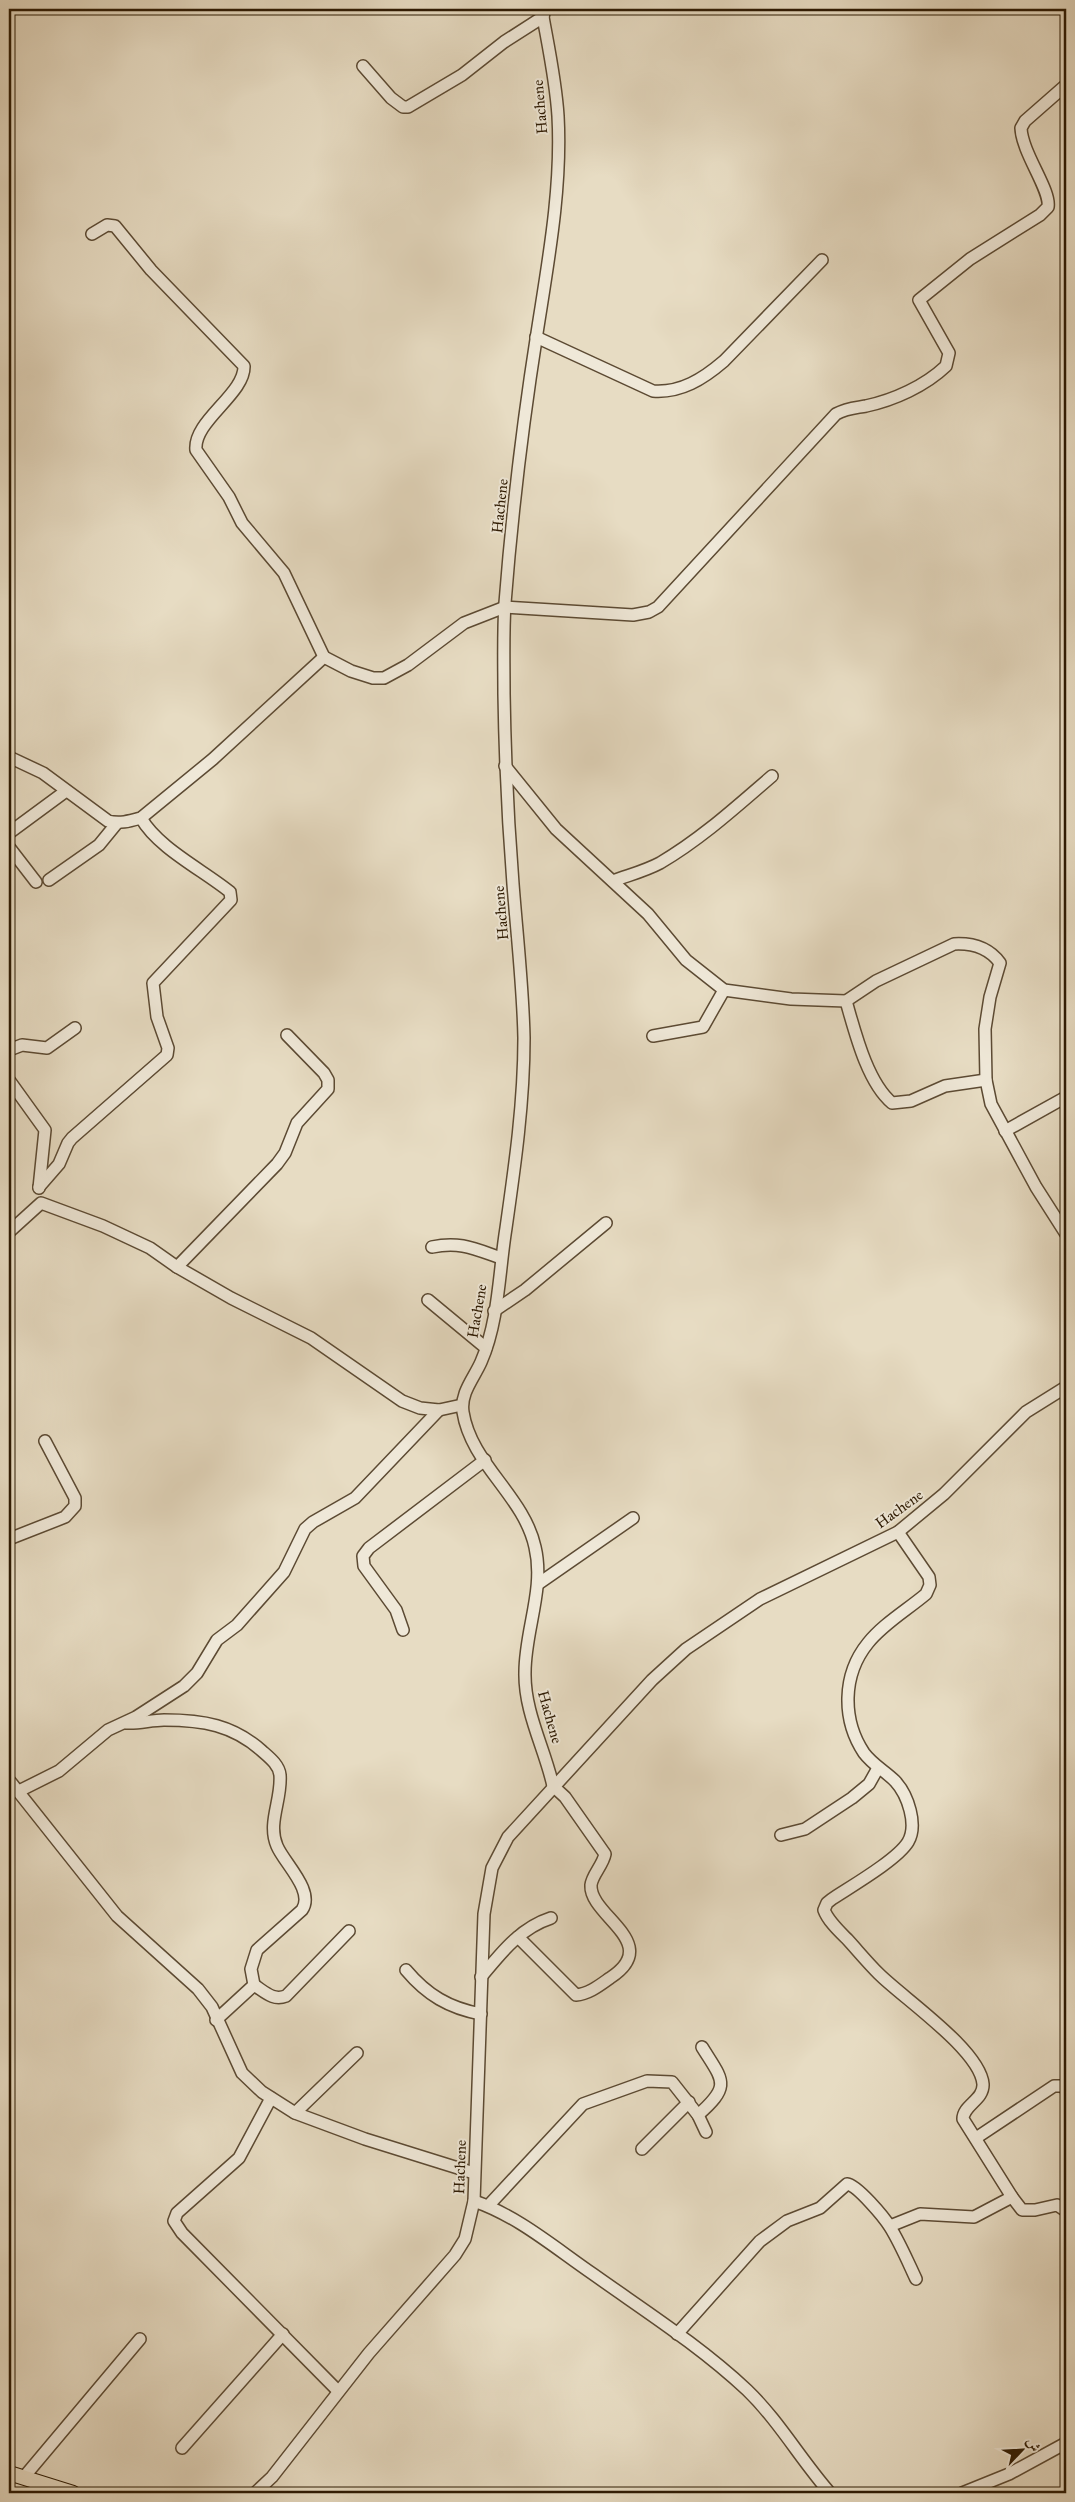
<svg xmlns="http://www.w3.org/2000/svg" width="1075" height="2502" font-family="'IM FELL Great Primer',Amiri,serif">
	<style>
		.lines { fill: none; stroke-linecap: round; stroke-linejoin: round }
		.minor-casing { stroke: #5c4a33; stroke-width: 14 }
		.major-casing { stroke: #2d1a03; stroke-width: 16 }
		.minor { stroke: #efe8d8; stroke-width: 11 }
		.major { stroke: #e7dcc3; stroke-width: 14 }
		.labels { text-anchor: middle; dominant-baseline: central; stroke-width: 4; stroke-linejoin: round; paint-order: stroke }
		.street-label { font-size: 15px; fill: #2d1a03; stroke: #efe8d8 }
	</style>
	<rect width="100%" height="100%" fill="#e7dcc3"/>
	<filter id="stains"><feTurbulence type="fractalNoise" baseFrequency=".004" numOctaves="4"/><feColorMatrix values="0 0 0 0 .2 0 0 0 0 .09 0 0 0 0 .02 0 0 0 .5 -.17"/></filter>
	<radialGradient id="worn" r=".72"><stop offset=".6" stop-color="#630" stop-opacity="0"/><stop offset="1" stop-color="#630" stop-opacity=".3"/></radialGradient>
	<g class="lines">
		<defs>
			<g id="minor">
				<path d="M545,9L543,17C549,50 556,83 558,116C562,188 548,262 537,333C523,422 512,513 505,603C503,633 504,664 504,694C505,758 508,821 513,884C517,936 523,987 524,1038C524,1102 515,1165 506,1228C499,1271 499,1321 481,1362C474,1378 460,1393 463,1412C471,1464 524,1496 535,1547C545,1589 525,1630 525,1672C524,1712 545,1749 553,1786"/>
				<polyline points="363,66 391,98 403,107 408,107 462,75 504,42 543,17"/>
				<path d="M92,234L107,225L115,226L151,270L244,366C245,394 193,421 196,450L229,497L242,523L284,573L324,657"/>
				<path d="M536,337L653,391C681,393 703,379 724,361L822,260"/>
				<path d="M9,757L43,773L108,821C120,824 130,821 141,818L213,759L324,657L351,671L373,678H384L408,665L464,623L505,607L633,615L649,612L658,607L836,414C847,408 855,408 866,406C894,400 925,386 946,366L949,353L919,300L970,259L1040,215L1048,207C1051,190 1022,153 1021,128L1025,121L1066,85"/>
				<path d="M505,766L556,829L648,914L686,960L724,990L791,999L846,1001L876,981L954,944C972,943 989,948 1000,963L990,997L985,1029L986,1080L991,1104L1036,1187L1066,1234"/>
				<polyline points="9,833 66,791"/>
				<polyline points="9,847 36,882"/>
				<polyline points="49,880 99,845 117,823"/>
				<path d="M613,881C629,875 645,871 660,863C701,839 736,807 772,776"/>
				<path d="M846,1001C855,1032 867,1082 892,1103L911,1101L945,1086L986,1080"/>
				<polyline points="653,1036 703,1027 724,990"/>
				<polyline points="9,1050 22,1045 47,1048 75,1028"/>
				<polyline points="9,1080 45,1130 39,1188"/>
				<polyline points="1005,1131 1066,1097"/>
				<path d="M39,1187L59,1164L68,1143L72,1138L167,1055L168,1048L157,1017L153,983L231,900L230,892C203,870 158,848 141,818"/>
				<polyline points="9,1232 41,1203 103,1226 150,1248 177,1267 231,1298 311,1338 402,1401 420,1408 439,1410 462,1405"/>
				<path d="M432,1247C460,1241 475,1249 501,1258"/>
				<polyline points="177,1267 277,1164 285,1153 297,1123 328,1089 328,1080 324,1073 287,1035"/>
				<polyline points="428,1300 486,1348"/>
				<polyline points="494,1311 525,1290 606,1223"/>
				<path d="M898,1532L929,1577L930,1585L926,1594C907,1610 883,1624 868,1643C842,1675 842,1720 864,1753C873,1765 885,1771 895,1781C908,1795 918,1825 908,1842C897,1860 850,1887 832,1899L827,1903L824,1910C828,1921 840,1932 848,1940C858,1951 868,1963 879,1974C903,1998 980,2050 983,2084C984,2100 963,2105 963,2119L1012,2197L1022,2210H1035L1057,2205L1066,2211"/>
				<polyline points="9,1539 65,1517 75,1506 75,1498 45,1441"/>
				<polyline points="538,1584 633,1518"/>
				<polyline points="403,1630 396,1610 364,1566 363,1556 369,1548 485,1460"/>
				<path d="M126,1723C139,1724 151,1720 164,1720C203,1720 233,1725 262,1751C270,1758 279,1765 280,1775C282,1800 267,1823 277,1846C284,1863 315,1891 302,1910L257,1950L251,1969L254,1985L216,2020"/>
				<polyline points="9,1780 117,1916 198,1989 212,2007 242,2073 262,2092 295,2113 365,2139 474,2173"/>
				<polyline points="19,1791 59,1771 108,1730 136,1717 184,1686 197,1673 217,1640 237,1625 284,1572 305,1529 313,1522 355,1498 439,1410"/>
				<polyline points="781,1835 805,1829 852,1798 869,1784 878,1768"/>
				<path d="M518,1937L576,1995C589,1994 600,1985 610,1978C664,1943 589,1916 591,1885C592,1875 603,1865 605,1854L565,1797L553,1786"/>
				<path d="M406,1970C427,1995 449,2008 481,2014"/>
				<path d="M481,1977C501,1953 520,1928 551,1918"/>
				<path d="M254,1985C265,1992 273,2001 286,1996L349,1931"/>
				<polyline points="271,2098 239,2158 177,2213 174,2221 182,2233 338,2391"/>
				<polyline points="295,2113 357,2053"/>
				<path d="M698,2115C732,2085 723,2081 702,2047"/>
				<polyline points="976,2138 1054,2086 1063,2086 1066,2090"/>
				<polyline points="642,2149 689,2102"/>
				<path d="M474,2201C518,2216 555,2248 593,2274C645,2311 700,2346 747,2390C779,2421 801,2460 830,2493"/>
				<polyline points="488,2206 583,2104 647,2081 672,2082 698,2115 706,2132"/>
				<polyline points="890,2226 920,2214 974,2217 1012,2197"/>
				<path d="M677,2334L760,2241L787,2221L820,2208L847,2184C857,2185 884,2217 890,2227C900,2243 908,2262 916,2279"/>
				<polyline points="182,2448 283,2334"/>
				<polyline points="24,2477 140,2339"/>
				<polyline points="255,2493 272,2477 369,2353 455,2255 465,2239 474,2201 484,1914 492,1868 508,1837 652,1680 686,1649 760,1599 898,1532 944,1494 1026,1412 1066,1387"/>
				<polyline points="962,2493 1009,2474 1066,2443"/>
			</g>
			<polyline id="major" points="9,2473 73,2493"/>
		</defs>
		<use href="#minor" class="minor-casing"/>
		<use href="#major" class="major-casing"/>
		<use href="#minor" class="minor"/>
		<use href="#major" class="major"/>
	</g>
	<g class="labels">
		<g class="street-label">
			<text transform="translate(540 107) rotate(-95)">Hachene</text>
			<text transform="translate(500 506) rotate(-84)">Hachene</text>
			<text transform="translate(501 913) rotate(-95)">Hachene</text>
			<text transform="translate(477 1311) rotate(-80)">Hachene</text>
			<text transform="translate(899 1509) rotate(-36)">Hachene</text>
			<text transform="translate(550 1717) rotate(74)">Hachene</text>
			<text transform="translate(460 2167) rotate(-88)">Hachene</text>
		</g>
	</g>
	<rect width="1075" height="2502" fill="none" stroke="#e7dcc3" stroke-width="30"/>
	<rect x="10" y="10" width="1055" height="2482" fill="none" stroke="#2d1a03" stroke-width="2.5"/>
	<rect x="15" y="15" width="1045" height="2472" fill="none" stroke="#2d1a03"/>
	<g transform="translate(1022 2450) rotate(65)" stroke="#efe8d8" stroke-width="4" paint-order="stroke">
	<path d="M0-4L9 19L0 12L-9 19Z" fill="#2d1a03"/>
	<text y="-8" font-size="14" font-weight="bold" text-anchor="middle" fill="#2d1a03">ش</text>
	</g>
	<rect width="100%" height="100%" filter="url(#stains)"/>
	<rect width="100%" height="100%" fill="url(#worn)"/>
</svg>
